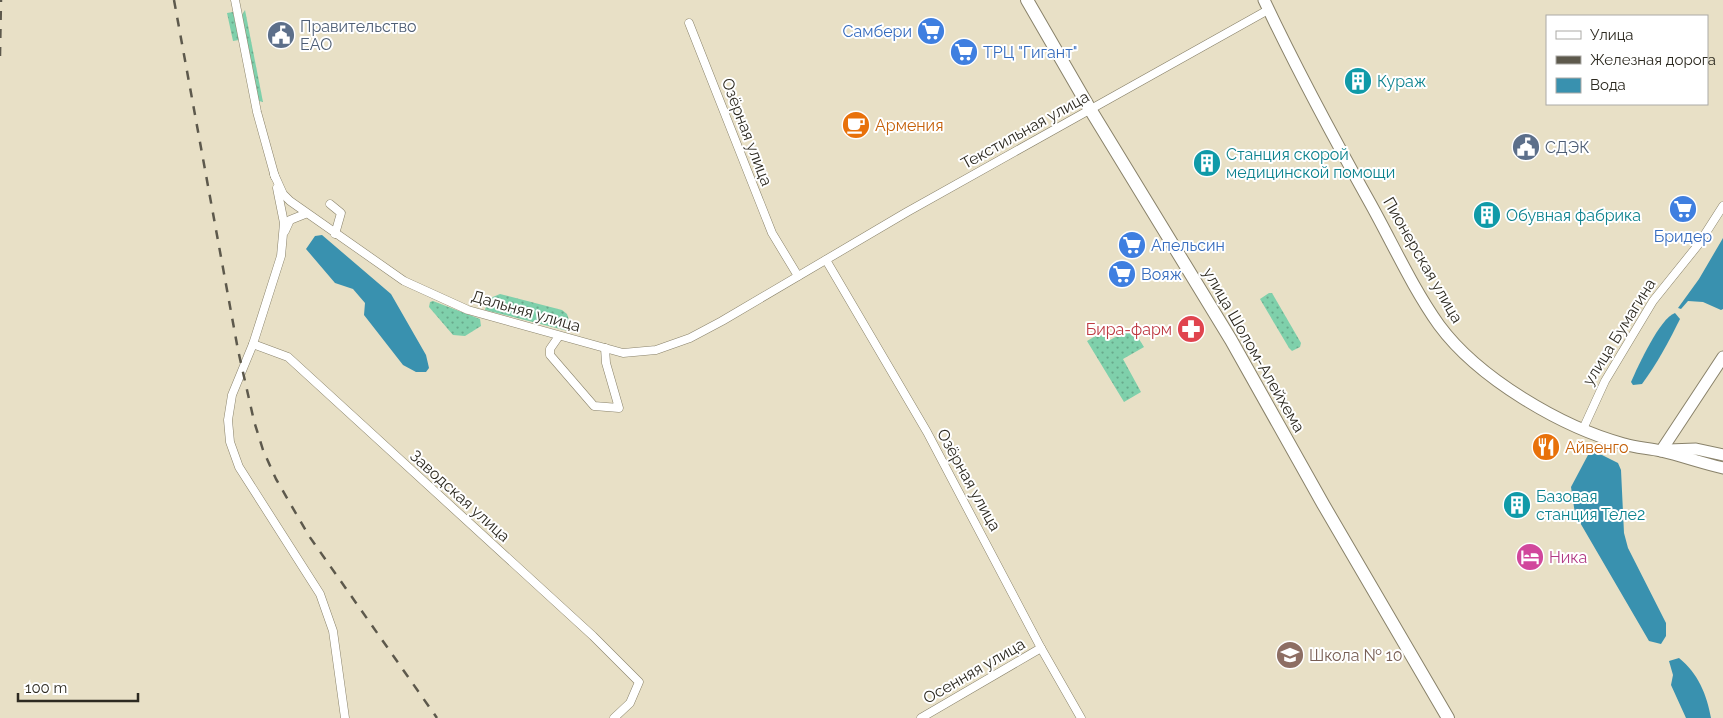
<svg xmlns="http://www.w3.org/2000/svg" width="1723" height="718" font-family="Raleway,sans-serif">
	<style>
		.grass { fill: url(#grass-dots) }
		.water { fill: #3991af }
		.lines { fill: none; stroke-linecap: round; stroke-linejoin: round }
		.minor-casing { stroke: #89826a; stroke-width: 9 }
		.secondary-casing { stroke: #89826a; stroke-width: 13 }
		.primary-casing { stroke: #89826a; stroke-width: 14 }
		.minor { stroke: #fff; stroke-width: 8 }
		.secondary { stroke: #fff; stroke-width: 11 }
		.primary { stroke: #fff; stroke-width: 12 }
		.rail { stroke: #5d594c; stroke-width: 2.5; stroke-dasharray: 9 9; stroke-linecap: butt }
		.labels { text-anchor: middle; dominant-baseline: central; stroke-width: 4; stroke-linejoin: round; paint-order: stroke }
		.service-label { font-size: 16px; fill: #4e5e75; stroke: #fff; text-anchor: start }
		.shop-label { font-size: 16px; fill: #366cbe; stroke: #fff; text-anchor: start }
		.culture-label { font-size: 16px; fill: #0d838f; stroke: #fff; text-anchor: start }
		.food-label { font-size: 16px; fill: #c56008; stroke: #fff; text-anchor: start }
		.street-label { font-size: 16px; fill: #2d2a21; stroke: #fff }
		.health-label { font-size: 16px; fill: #be3a42; stroke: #fff; text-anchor: end }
		.hotel-label { font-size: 16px; fill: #b23c85; stroke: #fff; text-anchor: start }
		.education-label { font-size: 16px; fill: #785e54; stroke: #fff; text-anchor: start }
	</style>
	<defs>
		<pattern id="grass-dots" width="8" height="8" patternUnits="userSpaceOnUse" patternTransform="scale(1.25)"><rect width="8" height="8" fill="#7fd0ab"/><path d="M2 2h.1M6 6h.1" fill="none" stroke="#68a98b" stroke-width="1.8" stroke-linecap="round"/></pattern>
	</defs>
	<rect width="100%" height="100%" fill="#e8e0c6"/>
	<g class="grass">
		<polygon points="245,10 263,102 259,101 242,15"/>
		<polygon points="233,12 239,40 233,41 227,13"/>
		<polygon points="1269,293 1272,293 1301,343 1300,347 1292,351 1289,348 1260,299"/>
		<polygon points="500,294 562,310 567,314 572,329 568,331 485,310 488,299"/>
		<polygon points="433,301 480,319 481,326 465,336 453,335 429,307 430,302"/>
		<polygon points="1132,328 1144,347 1123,359 1141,392 1124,402 1087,341 1104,331 1110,340"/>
	</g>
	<g class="water">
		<polygon points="322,235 391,294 426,355 429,368 426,372 416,372 403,365 364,315 365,303 353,289 335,283 306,249 315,236"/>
		<polygon points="1723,238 1723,309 1721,310 1703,302 1688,301 1681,309 1678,308 1699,279"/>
		<path d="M1675,313L1680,319C1669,341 1657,364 1642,384L1633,385L1631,382C1638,366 1660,318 1675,313Z"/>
		<polygon points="1596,452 1618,463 1621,470 1624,533 1628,548 1666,623 1666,636 1661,644 1649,641 1575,514 1571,487 1588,455"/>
		<path d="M1679,658C1698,673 1707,695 1711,718H1686L1671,685L1673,675L1669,661Z"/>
	</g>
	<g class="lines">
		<defs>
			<g id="minor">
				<polyline points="235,0 257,112 275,177"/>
				<polyline points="689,23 772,233 798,276"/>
				<polyline points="274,174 283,194 290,201 404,281 468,310 623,353 656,350 690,338 722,321 907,212 1268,10"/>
				<polyline points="277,188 284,223 281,256 253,344 232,395 228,420 230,442 239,467 320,594 333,631 345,718"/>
				<polyline points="330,204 341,213 335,234"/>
				<polyline points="285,231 290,220 305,214"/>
				<polyline points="826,260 927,432 1041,648 1081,718"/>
				<polyline points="559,336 550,349 550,355 594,406 619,408 606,363 605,348"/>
				<polyline points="253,344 288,357 593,636 639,682 630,703 614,718"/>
				<polyline points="1583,429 1605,381 1653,301 1698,245 1723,206"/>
				<polyline points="921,718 1041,648"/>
			</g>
			<g id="secondary">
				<path d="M1264,0C1296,68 1332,135 1369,201C1392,242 1412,287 1439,325C1478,378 1561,427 1624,444C1636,448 1649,448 1661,451C1682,456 1702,463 1723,468"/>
				<polyline points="1668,450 1696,449 1723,455"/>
				<polyline points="1661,451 1723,357"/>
			</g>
			<polyline id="primary" points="1027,0 1090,109 1231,340 1323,504 1448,718"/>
		</defs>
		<use href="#minor" class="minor-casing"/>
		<use href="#secondary" class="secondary-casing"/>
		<use href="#primary" class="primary-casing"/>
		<use href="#minor" class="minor"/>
		<use href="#secondary" class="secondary"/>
		<use href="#primary" class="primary"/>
		<g class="rail">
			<polyline points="174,0 238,350 254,421 263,450 276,479 309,536 437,718"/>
			<polyline points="0,56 1,0"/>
		</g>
	</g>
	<defs>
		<symbol id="supermarket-disc" viewBox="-11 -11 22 22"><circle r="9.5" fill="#3f7fe0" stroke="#fff"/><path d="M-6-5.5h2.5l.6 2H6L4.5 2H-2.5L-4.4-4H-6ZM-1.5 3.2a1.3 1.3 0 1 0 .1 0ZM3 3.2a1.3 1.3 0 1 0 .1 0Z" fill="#fff"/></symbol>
		<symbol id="civic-disc" viewBox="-11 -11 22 22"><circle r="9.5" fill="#5c6f8a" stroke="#fff"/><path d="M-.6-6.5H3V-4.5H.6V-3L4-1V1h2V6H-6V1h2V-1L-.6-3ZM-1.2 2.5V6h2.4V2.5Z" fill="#fff"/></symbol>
		<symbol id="building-disc" viewBox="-11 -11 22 22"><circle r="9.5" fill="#0f9aa8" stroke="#fff"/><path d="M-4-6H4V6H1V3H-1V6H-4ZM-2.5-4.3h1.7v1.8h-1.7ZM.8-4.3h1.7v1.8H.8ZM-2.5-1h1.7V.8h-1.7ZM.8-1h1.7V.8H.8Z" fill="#fff"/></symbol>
		<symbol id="cafe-disc" viewBox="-11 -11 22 22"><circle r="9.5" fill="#e8710a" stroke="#fff"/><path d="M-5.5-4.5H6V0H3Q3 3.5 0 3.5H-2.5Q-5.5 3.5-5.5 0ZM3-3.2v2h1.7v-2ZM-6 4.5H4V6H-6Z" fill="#fff"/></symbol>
		<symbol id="pharmacy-disc" viewBox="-11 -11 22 22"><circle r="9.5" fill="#e0444e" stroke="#fff"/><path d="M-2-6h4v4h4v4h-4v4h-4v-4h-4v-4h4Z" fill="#fff"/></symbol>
		<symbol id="restaurant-disc" viewBox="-11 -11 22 22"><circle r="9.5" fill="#e8710a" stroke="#fff"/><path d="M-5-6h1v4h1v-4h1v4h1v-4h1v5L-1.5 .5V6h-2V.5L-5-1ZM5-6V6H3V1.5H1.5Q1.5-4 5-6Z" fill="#fff"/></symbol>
		<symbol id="hotel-disc" viewBox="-11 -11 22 22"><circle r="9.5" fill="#d1479c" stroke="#fff"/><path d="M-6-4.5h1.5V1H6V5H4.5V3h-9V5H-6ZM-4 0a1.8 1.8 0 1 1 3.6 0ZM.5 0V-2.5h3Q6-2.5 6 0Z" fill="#fff"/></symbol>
		<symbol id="school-disc" viewBox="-11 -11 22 22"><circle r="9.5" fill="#8d6e63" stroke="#fff"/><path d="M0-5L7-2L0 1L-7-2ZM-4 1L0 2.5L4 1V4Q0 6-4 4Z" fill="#fff"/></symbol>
	</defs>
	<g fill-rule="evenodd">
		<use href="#supermarket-disc" x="915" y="15" width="32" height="32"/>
		<use href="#civic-disc" x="265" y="19" width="32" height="32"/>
		<use href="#supermarket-disc" x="948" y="36" width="32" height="32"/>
		<use href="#building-disc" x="1342" y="65" width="32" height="32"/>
		<use href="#cafe-disc" x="840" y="109" width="32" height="32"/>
		<use href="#civic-disc" x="1510" y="131" width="32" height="32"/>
		<use href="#building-disc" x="1191" y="147" width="32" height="32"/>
		<use href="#supermarket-disc" x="1667" y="193" width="32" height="32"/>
		<use href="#building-disc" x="1471" y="199" width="32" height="32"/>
		<use href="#supermarket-disc" x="1116" y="229" width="32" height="32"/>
		<use href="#supermarket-disc" x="1106" y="258" width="32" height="32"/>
		<use href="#pharmacy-disc" x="1175" y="313" width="32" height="32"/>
		<use href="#restaurant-disc" x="1530" y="431" width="32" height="32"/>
		<use href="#building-disc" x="1501" y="489" width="32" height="32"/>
		<use href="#hotel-disc" x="1514" y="541" width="32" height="32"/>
		<use href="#school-disc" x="1274" y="639" width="32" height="32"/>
	</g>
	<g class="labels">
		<g class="service-label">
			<text x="300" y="26">Правительство<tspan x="300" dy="18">ЕАО</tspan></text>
			<text x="1545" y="147">СДЭК</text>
		</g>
		<g class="shop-label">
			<text x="912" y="31" text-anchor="end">Самбери</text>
			<text x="983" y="52">ТРЦ "Гигант"</text>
			<text x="1683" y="236" text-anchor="middle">Бридер</text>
			<text x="1151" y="245">Апельсин</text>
			<text x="1141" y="274">Вояж</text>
		</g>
		<g class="culture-label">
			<text x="1377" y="81">Кураж</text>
			<text x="1226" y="154">Станция скорой<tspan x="1226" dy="18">медицинской помощи</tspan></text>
			<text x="1506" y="215">Обувная фабрика</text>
			<text x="1536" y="496">Базовая<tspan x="1536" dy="18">станция Теле2</tspan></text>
		</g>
		<g class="food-label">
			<text x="875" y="125">Армения</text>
			<text x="1565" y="447">Айвенго</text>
		</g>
		<g class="street-label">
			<text transform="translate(1025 130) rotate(-29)">Текстильная улица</text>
			<text transform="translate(747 132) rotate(69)">Озёрная улица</text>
			<text transform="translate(1423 260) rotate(60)">Пионерская улица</text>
			<text transform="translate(526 311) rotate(16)">Дальняя улица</text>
			<text transform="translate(1619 332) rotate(-58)">улица Бумагина</text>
			<text transform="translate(1254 350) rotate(60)">улица Шолом-Алейхема</text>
			<text transform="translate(969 480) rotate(61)">Озёрная улица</text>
			<text transform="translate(460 496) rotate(42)">Заводская улица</text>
			<text transform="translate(974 671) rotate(-30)">Осенняя улица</text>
		</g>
		<g class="health-label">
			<text x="1172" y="329">Бира-фарм</text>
		</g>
		<g class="hotel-label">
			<text x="1549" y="557">Ника</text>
		</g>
		<g class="education-label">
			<text x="1309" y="655">Школа № 10</text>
		</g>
	</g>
	<rect x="1546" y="15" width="162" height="90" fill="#ffffff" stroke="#abaaa6"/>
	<rect x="1556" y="31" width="25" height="8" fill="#ffffff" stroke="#abaaa6"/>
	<text x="1590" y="40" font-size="15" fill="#2d2a21">Улица</text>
	<rect x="1556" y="56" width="25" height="8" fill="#5d594c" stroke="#abaaa6"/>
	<text x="1590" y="65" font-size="15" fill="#2d2a21">Железная дорога</text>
	<rect x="1556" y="78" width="25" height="15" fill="#3991af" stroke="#abaaa6"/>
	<text x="1590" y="90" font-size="15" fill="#2d2a21">Вода</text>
	<path d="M18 693v8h120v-8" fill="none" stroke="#2d2a21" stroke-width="2.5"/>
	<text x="25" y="693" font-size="15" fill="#2d2a21" stroke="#ffffff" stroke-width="4" paint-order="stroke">100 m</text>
</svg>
